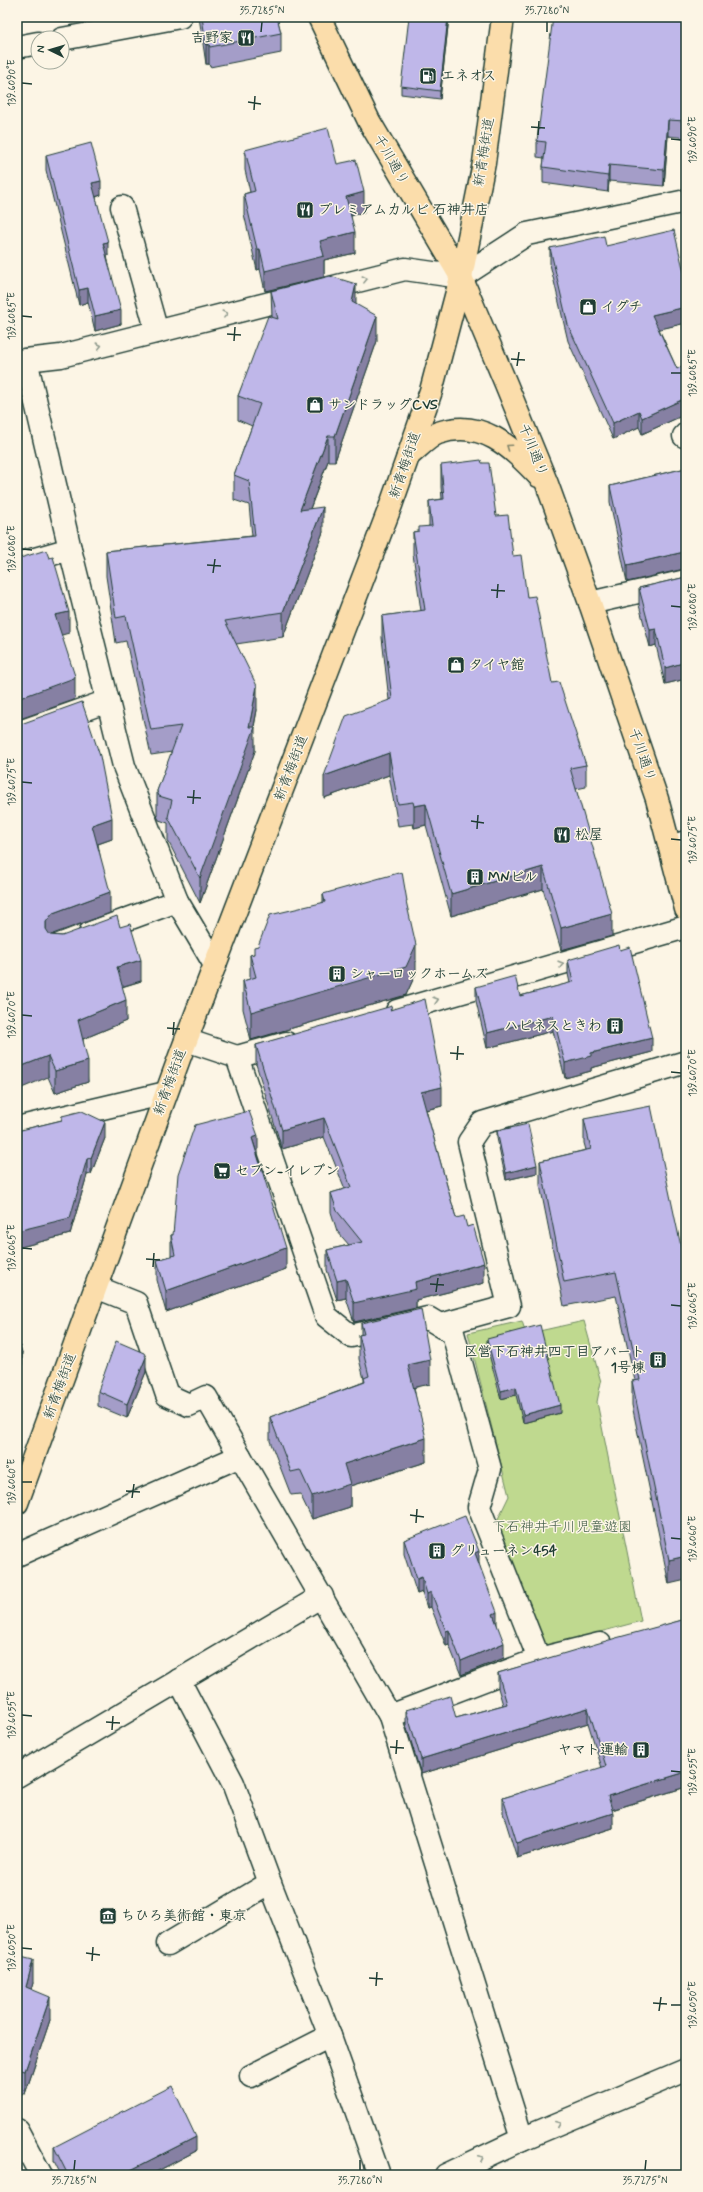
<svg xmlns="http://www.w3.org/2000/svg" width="703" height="2192" font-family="Mynerve,'Klee One',sans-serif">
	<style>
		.green { fill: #bfd98f; stroke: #6f8b62 }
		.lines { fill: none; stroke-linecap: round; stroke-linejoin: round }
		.minor-casing { stroke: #1f3d34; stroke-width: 25 }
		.major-casing { stroke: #1f3d34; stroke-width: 25 }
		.minor { stroke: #fcf5e5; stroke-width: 22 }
		.major { stroke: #fbddab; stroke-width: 22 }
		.wall { fill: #a49dc8; stroke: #1f3d34 }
		.shaded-wall { fill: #8680a3; stroke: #1f3d34 }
		.building { fill: #bfb7e9; stroke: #1f3d34 }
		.oneway { stroke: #8e998c }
		.oneway2 { stroke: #82856a }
		.ticks { fill: none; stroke: #1f3d34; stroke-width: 1.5 }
		.labels { text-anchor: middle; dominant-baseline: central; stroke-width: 3; stroke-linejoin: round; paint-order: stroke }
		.poi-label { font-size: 14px; font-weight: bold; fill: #1f3d34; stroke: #fcf5e5; text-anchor: start }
		.street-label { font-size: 14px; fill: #1f3d34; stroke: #fcf5e5 }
		.park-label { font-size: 14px; fill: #3f5c46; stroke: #fcf5e5 }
		.neatline { fill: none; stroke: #1f3d34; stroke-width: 1.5 }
		.ticks-label { font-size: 10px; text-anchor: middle; fill: #1f3d34 }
	</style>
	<rect width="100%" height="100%" fill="#fcf5e5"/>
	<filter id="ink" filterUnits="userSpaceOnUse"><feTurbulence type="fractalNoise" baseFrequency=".025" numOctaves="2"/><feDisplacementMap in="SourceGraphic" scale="8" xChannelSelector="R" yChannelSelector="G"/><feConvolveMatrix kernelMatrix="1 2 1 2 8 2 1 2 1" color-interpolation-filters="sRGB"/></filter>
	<g filter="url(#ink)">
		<polygon class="green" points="522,1321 526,1334 584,1321 601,1382 597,1402 641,1621 544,1647 496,1523 509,1496 468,1333"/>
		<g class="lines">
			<defs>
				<g id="minor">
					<polyline points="62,39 180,17"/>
					<polyline points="17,47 38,43"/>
					<polyline points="122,207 157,332"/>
					<polyline points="26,360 70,549 124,766 177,901 215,965"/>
					<polyline points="17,361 61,356 405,269 461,277 527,234 686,201"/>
					<polyline points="684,436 686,434"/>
					<polyline points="17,564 70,549"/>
					<polyline points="590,603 686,581"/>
					<polyline points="17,733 108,701"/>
					<polyline points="670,847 686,842"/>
					<polyline points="90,933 177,901"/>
					<polyline points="397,1011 686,927"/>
					<polyline points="186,1040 237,1057 326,1316 351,1336 428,1318 453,1333 490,1469 479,1507 539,1659"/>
					<polyline points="237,1057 286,1043"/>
					<polyline points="17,1128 166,1093"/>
					<polyline points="96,1287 136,1303 167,1395 189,1405 206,1397 240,1456"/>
					<polyline points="440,1325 509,1306 469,1142 482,1123 686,1062"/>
					<polyline points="17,1555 240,1456 390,1716 522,2139"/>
					<polyline points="179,1680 233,1783 270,1883 330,2036 379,2175"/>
					<polyline points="390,1716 539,1659 600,1644"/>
					<polyline points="17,1776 322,1596"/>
					<polyline points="168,1944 270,1883"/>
					<polyline points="251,2076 330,2036"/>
					<polyline points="17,2130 41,2175"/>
					<polyline points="446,2175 522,2139 686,2070"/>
				</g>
				<g id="major">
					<polyline points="319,17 369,121 461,277 506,384 547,484 590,603 657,799 686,909"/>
					<path d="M408,456C417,449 428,437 438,433C482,418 511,447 539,476"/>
					<polyline points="17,1503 180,1056 391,505 431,391 461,277 484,163 503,17"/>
				</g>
			</defs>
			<use href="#minor" class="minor-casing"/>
			<use href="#major" class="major-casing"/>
			<use href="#minor" class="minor"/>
			<use href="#major" class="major"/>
		</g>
		<g class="wall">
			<polygon points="199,17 277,17 281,33 281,53 210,67 209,64 206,64"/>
			<polygon points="449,17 440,99 401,94 401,86"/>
			<polygon points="686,17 686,138 668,136 664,186 609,181 608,192 543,183 543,167 544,158 537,157 537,141"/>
			<polygon points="245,150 337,164 364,212 351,216 355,253 324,260 324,277 265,291 260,269 257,270 244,214 244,194 250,192 245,170"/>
			<polygon points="46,155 101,195 96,197 108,256 107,256 121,324 95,331 88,302 79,305 46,170"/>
			<polygon points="606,246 686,281 686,323 659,329 677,369 686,364 686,414 642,434 639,427 613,439 568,341 550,264 550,248"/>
			<polygon points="271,291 356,304 377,341 335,461 328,461 310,509 323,532 283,637 236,644 257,710 254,727 255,751 200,903 168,841 168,823 159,820 157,816 157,791 172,752 151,755 126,641 116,643 106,576 106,551 252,536 249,505 234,500 234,475 252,426 238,420 238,396 272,317"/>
			<polygon points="441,465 496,516 513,556 527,597 552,683 586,765 586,787 576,789 612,936 561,950 543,889 451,916 426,825 414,828 413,824 398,826 389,775 324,798 389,700 382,638 382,616 421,611 413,554 413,532 419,531 429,526 429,501 442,499 441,487"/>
			<polygon points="686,468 686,570 684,569 627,582 610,502 610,486"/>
			<polygon points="686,577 686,679 665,684 656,645 650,647 639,605 639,588"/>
			<polygon points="17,723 112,839 98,844 110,913 53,935 62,936 120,927 141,981 122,987 126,1021 83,1039 88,1082 55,1093 48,1077"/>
			<polygon points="323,894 407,908 416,973 406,995 251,1040 243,1009 243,981 250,979 250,955 254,954 258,946 323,902"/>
			<polygon points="568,960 652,1052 591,1068 591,1071 565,1078 553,1031 487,1048 476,1001 476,987 520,996 570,983 568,974"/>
			<polygon points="392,1009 442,1106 426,1110 456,1218 484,1283 416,1300 416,1308 354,1322 346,1298 337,1300 327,1270 327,1250 349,1245 337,1231 331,1212 331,1193 345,1189 324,1137 282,1149 256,1064 256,1045"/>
			<polygon points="62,1116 105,1138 91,1174 87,1175 70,1234 17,1248 17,1131 62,1120"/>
			<polygon points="584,1119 686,1270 669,1584 632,1405 632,1381 635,1381 616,1296 564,1306 540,1185 540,1161 586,1150 584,1143"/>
			<polygon points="497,1131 537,1173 506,1180 497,1138"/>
			<polygon points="258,1156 286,1269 166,1312 157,1280 157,1260 171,1256 171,1235 173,1235"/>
			<polygon points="361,1323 430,1384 414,1387 426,1462 350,1486 350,1507 312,1519 300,1494 291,1495 270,1441 270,1417 364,1382 364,1379 359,1359 359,1335 361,1335"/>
			<polygon points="487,1339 560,1413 523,1423 516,1395 501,1399 487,1347"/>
			<polygon points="146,1372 127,1418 98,1406 98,1391"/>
			<polygon points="404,1540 479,1564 497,1626 504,1658 461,1675 449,1645 446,1646 431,1607 427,1608 422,1592 417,1594 404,1554"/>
			<polygon points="686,1619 686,1787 612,1810 613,1828 517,1858 503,1813 503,1798 602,1768 588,1723 421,1774 406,1725 406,1710 456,1718 503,1705 498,1688 498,1673"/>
			<polygon points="17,1956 33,1983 31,1989 50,2020 25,2094 17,2093"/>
			<polygon points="54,2147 196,2151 150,2175 61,2175 54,2161"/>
		</g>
		<g class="shaded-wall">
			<polygon points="448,17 449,17 440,99 440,91"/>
			<rect x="206" y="44" width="3" height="20"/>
			<polygon points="668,120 668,136 664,186 664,170"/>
			<polygon points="609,165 609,181 608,192 608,176"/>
			<polygon points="101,181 101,195 92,198 92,183"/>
			<polygon points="364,192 364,212 346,217 346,197"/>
			<polygon points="355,232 355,253 324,260 324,277 265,291 265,271 320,241"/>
			<polygon points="108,242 108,256 103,257 103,243"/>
			<polygon points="257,249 260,249 260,269 257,270"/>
			<polygon points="356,284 356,308 352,302"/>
			<polygon points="88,288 88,302 79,305 79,290"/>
			<polygon points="686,307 686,323 652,331 652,315"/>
			<polygon points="121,310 121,324 95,331 95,316"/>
			<polygon points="377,316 377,341 335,461 335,436"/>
			<polygon points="686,398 686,414 642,434 642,418"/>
			<polygon points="639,411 639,427 613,439 613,423"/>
			<polygon points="328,436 328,461 300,535 300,510"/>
			<polygon points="323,507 323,532 283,637 283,612"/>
			<polygon points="684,552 684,569 627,582 627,565"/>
			<polygon points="69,612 69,633 55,637 55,615"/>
			<polygon points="656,629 656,645 650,647 650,630"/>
			<polygon points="686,662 686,679 665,684 665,668"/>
			<polygon points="75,676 75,698 74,700 17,720 17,699"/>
			<polygon points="257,686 257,710 253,731 255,727 255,751 200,903 200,878 249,727"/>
			<polygon points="389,753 389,775 324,798 324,776"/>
			<polygon points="426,804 426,825 414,828 414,806"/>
			<polygon points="112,818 112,839 92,846 92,825"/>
			<polygon points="543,867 543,889 451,916 451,894"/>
			<polygon points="110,892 110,913 53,934 46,944 46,922 53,913"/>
			<polygon points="612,914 612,936 561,950 561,928"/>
			<polygon points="416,945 416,973 406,995 251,1040 251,1012"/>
			<polygon points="141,960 141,981 117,988 117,967"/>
			<polygon points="126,1000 126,1021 78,1041 78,1020"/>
			<polygon points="553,1016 553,1031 487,1048 487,1033"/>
			<polygon points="652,1038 652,1052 591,1068 591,1071 565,1078 565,1063 591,1053"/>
			<polygon points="48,1056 48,1077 17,1090 17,1068"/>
			<polygon points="88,1061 88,1082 55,1093 55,1071"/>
			<polygon points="442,1087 442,1106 421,1111 421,1092"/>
			<polygon points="324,1118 324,1137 282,1149 282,1130"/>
			<polygon points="105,1122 105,1138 91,1174 91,1158"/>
			<polygon points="258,1136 258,1156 252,1138"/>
			<polygon points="87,1159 87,1175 70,1234 17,1248 17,1231"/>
			<polygon points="537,1165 537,1173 506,1180 506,1173"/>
			<polygon points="286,1248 286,1269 166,1312 166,1291"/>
			<polygon points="484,1263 484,1283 416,1300 416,1308 354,1322 354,1303 415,1282"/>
			<polygon points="346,1279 346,1298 337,1300 337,1281"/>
			<polygon points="22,1352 22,1368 17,1384 17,1368"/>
			<polygon points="146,1357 146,1372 127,1418 127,1404"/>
			<polygon points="430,1360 430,1384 408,1389 408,1365"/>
			<polygon points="516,1387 516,1395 501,1399 501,1391"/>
			<polygon points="560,1405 560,1413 523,1423 523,1415"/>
			<polygon points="426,1438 426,1462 350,1486 350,1507 312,1519 312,1496 344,1464"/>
			<polygon points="479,1551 479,1566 475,1553"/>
			<polygon points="686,1556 686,1580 669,1584 669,1560"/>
			<polygon points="422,1577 422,1592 417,1594 417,1579"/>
			<polygon points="431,1592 431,1607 427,1608 427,1594"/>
			<polygon points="497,1612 497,1627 493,1614"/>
			<polygon points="449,1630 449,1645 446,1646 446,1631"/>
			<polygon points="504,1643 504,1658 461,1675 461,1661"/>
			<polygon points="588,1708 588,1723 421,1774 421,1759"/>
			<polygon points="686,1772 686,1787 608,1811 608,1796"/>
			<polygon points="613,1813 613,1828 517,1858 517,1843"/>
			<polygon points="33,1960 33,1983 26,2010 26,1987"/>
			<polygon points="50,1997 50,2020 25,2094 25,2071"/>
			<polygon points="196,2137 196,2151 150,2175 121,2175"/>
		</g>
		<g class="building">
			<polygon points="202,17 277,17 281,33 210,47 209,44 206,44"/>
			<polygon points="409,17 448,17 440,91 401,86"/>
			<polygon points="553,17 686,17 686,121 668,120 664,170 609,165 608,176 543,167 546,142 537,141"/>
			<polygon points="328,128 337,164 356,160 364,192 346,197 355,232 320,241 324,256 265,271 260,249 257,249 244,194 255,191 245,150"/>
			<polygon points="91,143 101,181 92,183 108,242 103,243 121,310 95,316 88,288 79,290 46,155"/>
			<polygon points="674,230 686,281 686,307 652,315 677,369 686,364 686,398 642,418 639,411 613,423 568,325 550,248 604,236 606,246"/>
			<polygon points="330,276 356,284 352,302 377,316 335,436 328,436 300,510 323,507 283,612 225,621 257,686 249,727 255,727 200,878 168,817 172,800 159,796 157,791 181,726 151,730 126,616 116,618 106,551 255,536 249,481 234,475 260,404 238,396 268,316 278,319 271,291"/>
			<polygon points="481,460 482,463 489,463 496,516 508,515 513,556 521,555 527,597 535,596 552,683 559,682 586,765 570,768 612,914 561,928 543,867 451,894 426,804 414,806 413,802 398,804 389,753 324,776 346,716 392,699 382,616 425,610 413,532 419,531 419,527 432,526 429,501 444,499 441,465"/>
			<polygon points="686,468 686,553 684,552 627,565 610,486"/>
			<polygon points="46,550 49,558 53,557 69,612 55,615 75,676 74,678 17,699 17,559"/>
			<polygon points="686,577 686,662 665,668 656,629 650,630 639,588"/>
			<polygon points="82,702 100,756 112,818 92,825 110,892 53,913 46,922 46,929 50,935 62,936 117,916 120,927 130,924 141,960 117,967 126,1000 78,1020 88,1061 55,1071 48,1056 17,1068 17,723 21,724"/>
			<polygon points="402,872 407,901 406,901 416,945 406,967 251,1012 243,981 256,977 250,955 254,954 254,947 258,946 270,915 325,902 323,894"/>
			<polygon points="619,945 620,950 630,947 652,1038 591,1053 591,1056 565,1063 553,1016 487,1033 476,987 515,976 520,996 573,982 568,960"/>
			<polygon points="425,999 442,1087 421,1092 456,1218 464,1216 467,1227 473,1225 484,1263 415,1282 416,1289 354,1303 346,1279 337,1281 327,1250 362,1242 337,1211 331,1193 351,1187 324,1118 282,1130 256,1045 392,1006 390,1010"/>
			<polygon points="651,1106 686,1270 686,1556 669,1560 632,1381 640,1380 616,1272 564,1282 540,1161 591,1149 584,1119"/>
			<polygon points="82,1111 105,1122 91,1158 87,1159 70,1218 17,1231 17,1131 62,1120 62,1116"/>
			<polygon points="249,1111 258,1136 252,1138 286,1248 166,1291 157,1260 175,1255 171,1235 173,1235 178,1174 195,1125"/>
			<polygon points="528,1124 537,1165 506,1173 497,1131"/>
			<polygon points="421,1309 430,1360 408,1365 426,1438 344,1464 350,1484 312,1496 300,1470 291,1472 270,1417 365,1382 364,1378 369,1376 359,1335 364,1334 361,1323"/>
			<polygon points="540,1325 560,1405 523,1415 516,1387 501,1391 487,1339"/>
			<polygon points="17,1337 22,1352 17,1368"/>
			<polygon points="116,1341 144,1353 146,1357 127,1404 98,1391"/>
			<polygon points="465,1516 479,1551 475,1553 497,1612 493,1614 504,1643 461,1661 449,1630 446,1631 431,1592 427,1594 422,1577 417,1579 404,1540"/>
			<polygon points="686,1619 686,1772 608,1796 613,1813 517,1843 503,1798 606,1766 588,1708 421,1759 406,1710 450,1696 456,1718 507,1704 498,1673 616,1638"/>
			<polygon points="17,1956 33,1960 26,1987 50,1997 25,2071 17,2069"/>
			<polygon points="172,2086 196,2137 121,2175 68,2175 54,2147"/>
		</g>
		<defs><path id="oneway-chevron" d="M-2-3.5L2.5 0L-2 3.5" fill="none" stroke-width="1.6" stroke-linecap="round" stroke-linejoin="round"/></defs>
		<g class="oneway">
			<use href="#oneway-chevron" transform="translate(365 279) rotate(-14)"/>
			<use href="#oneway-chevron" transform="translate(225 314) rotate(-14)"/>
			<use href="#oneway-chevron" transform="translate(99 346) rotate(-14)"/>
			<use href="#oneway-chevron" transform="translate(561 964) rotate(-16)"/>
			<use href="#oneway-chevron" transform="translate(436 1000) rotate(-16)"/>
			<use href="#oneway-chevron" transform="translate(558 2124) rotate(-23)"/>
			<use href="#oneway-chevron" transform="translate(481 2158) rotate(-25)"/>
		</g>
		<use class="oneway2" href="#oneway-chevron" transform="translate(509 447) rotate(-145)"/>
	</g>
	<path class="ticks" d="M261,32L262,22M547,32V22M22,83L32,84M248,102L261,104M254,110L255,96M531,127L545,128M538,135L539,121M671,139L681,140M22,316L32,317M227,334L241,335M234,341L235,327M511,359L525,360M517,366L519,352M671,373H681M22,549L32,550M207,565L221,566M213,573L215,559M491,590L505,591M497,598L498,584M671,606L681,607M22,782L32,783M187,797L201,798M193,804L194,790M471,821L484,823M477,829L478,815M671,839L681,840M22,1015L32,1016M167,1028L180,1029M173,1035L174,1022M450,1053L464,1054M457,1060L458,1046M671,1072L681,1073M22,1248L32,1249M146,1259L160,1260M153,1267L154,1253M430,1284L444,1285M436,1292L438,1278M671,1305L681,1306M22,1482H32M126,1491L140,1492M132,1498L134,1484M410,1515L424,1517M416,1523L417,1509M671,1538L681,1539M22,1715L32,1716M106,1722L120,1723M112,1730L113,1716M390,1747L404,1748M396,1754L397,1740M671,1771L681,1772M22,1948L32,1949M86,1953L100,1955M92,1961L93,1947M369,1978L383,1979M376,1986L377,1972M653,2003L667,2004M671,2005H681M659,2011L661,1997M74,2170L75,2160M360,2170V2160M645,2170L646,2160"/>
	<defs>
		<symbol id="restaurant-square" viewBox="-11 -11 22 22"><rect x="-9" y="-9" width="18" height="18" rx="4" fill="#1f3d34" stroke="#fcf5e5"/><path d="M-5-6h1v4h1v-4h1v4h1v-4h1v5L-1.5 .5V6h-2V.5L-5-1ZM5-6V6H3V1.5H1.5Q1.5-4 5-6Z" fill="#fff"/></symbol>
		<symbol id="fuel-square" viewBox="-11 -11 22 22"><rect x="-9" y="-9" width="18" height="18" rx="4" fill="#1f3d34" stroke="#fcf5e5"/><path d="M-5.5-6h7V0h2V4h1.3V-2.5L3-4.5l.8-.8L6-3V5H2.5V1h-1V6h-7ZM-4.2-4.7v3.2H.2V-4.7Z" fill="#fff"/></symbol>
		<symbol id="shop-square" viewBox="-11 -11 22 22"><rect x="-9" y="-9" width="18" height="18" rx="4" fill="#1f3d34" stroke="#fcf5e5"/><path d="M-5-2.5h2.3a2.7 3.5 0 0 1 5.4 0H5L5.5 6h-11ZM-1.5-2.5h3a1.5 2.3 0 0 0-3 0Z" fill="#fff"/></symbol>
		<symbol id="building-square" viewBox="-11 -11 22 22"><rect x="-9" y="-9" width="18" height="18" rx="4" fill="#1f3d34" stroke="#fcf5e5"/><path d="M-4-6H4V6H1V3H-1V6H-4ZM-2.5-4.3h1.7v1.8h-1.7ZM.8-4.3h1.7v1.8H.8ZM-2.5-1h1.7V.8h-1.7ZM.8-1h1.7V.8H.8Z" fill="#fff"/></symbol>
		<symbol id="supermarket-square" viewBox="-11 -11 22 22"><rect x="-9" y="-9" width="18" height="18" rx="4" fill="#1f3d34" stroke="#fcf5e5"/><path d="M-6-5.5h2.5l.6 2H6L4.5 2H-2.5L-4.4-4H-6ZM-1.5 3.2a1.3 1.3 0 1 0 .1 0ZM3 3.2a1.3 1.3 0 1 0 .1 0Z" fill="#fff"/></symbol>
		<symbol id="museum-square" viewBox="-11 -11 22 22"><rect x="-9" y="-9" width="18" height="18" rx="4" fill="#1f3d34" stroke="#fcf5e5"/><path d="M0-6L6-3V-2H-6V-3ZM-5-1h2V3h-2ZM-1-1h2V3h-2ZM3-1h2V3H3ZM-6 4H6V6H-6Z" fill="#fff"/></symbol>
	</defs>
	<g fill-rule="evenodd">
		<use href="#restaurant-square" x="236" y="28" width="20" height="20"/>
		<use href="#fuel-square" x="418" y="66" width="20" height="20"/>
		<use href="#restaurant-square" x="295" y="200" width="20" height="20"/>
		<use href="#shop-square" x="578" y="297" width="20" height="20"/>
		<use href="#shop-square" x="305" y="395" width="20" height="20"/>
		<use href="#shop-square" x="446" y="655" width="20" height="20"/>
		<use href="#restaurant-square" x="552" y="825" width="20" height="20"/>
		<use href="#building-square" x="465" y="867" width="20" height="20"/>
		<use href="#building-square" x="327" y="964" width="20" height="20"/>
		<use href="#building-square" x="605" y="1016" width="20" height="20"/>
		<use href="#supermarket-square" x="212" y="1161" width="20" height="20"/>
		<use href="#building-square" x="648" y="1350" width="20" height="20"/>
		<use href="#building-square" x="427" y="1541" width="20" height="20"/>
		<use href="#building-square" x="631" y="1740" width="20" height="20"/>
		<use href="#museum-square" x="98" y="1906" width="20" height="20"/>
	</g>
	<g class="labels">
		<g class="poi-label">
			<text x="233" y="38" text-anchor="end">吉野家</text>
			<text x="441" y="76">エネオス</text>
			<text x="318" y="210">プレミアムカルビ 石神井店</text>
			<text x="601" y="307">イグチ</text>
			<text x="328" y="405">サンドラッグCVS</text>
			<text x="469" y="665">タイヤ館</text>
			<text x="575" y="835">松屋</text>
			<text x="488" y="877">MNビル</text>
			<text x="350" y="974">シャーロックホームズ</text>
			<text x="602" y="1026" text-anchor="end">ハピネスときわ</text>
			<text x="235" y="1171">セブン-イレブン</text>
			<text x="645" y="1352" text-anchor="end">区営下石神井四丁目アパート<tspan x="645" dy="16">1号棟</tspan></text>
			<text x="450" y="1551">グリューネン454</text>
			<text x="628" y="1750" text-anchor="end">ヤマト運輸</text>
			<text x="121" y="1916">ちひろ美術館・東京</text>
		</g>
		<g class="street-label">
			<text transform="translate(484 152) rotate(-81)">新青梅街道</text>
			<text transform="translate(391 160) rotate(60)">千川通り</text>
			<text transform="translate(533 450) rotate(68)">千川通り</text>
			<text transform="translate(405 465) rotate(-71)">新青梅街道</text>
			<text transform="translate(642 755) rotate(71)">千川通り</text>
			<text transform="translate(291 768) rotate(-69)">新青梅街道</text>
			<text transform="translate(170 1082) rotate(-70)">新青梅街道</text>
			<text transform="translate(60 1386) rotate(-70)">新青梅街道</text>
		</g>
		<g class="park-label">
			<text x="562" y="1527">下石神井千川児童遊園</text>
		</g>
	</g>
	<rect width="703" height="2192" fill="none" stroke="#fcf5e5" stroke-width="44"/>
	<g transform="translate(50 50) rotate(275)"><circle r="19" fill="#fcf5e5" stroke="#a4ab9e"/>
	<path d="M0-3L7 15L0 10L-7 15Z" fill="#1f3d34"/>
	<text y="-6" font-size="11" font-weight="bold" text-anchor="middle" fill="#1f3d34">N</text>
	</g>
	<rect x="22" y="22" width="659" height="2148" class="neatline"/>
	<g class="ticks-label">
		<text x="262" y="14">35.7285°N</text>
		<text x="547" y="14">35.7280°N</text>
		<text transform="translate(11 83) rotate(-90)" y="4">139.6090°E</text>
		<text transform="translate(692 140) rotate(-90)" y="4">139.6090°E</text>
		<text transform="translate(11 316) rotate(-90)" y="4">139.6085°E</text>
		<text transform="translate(692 373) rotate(-90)" y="4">139.6085°E</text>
		<text transform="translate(11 549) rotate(-90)" y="4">139.6080°E</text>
		<text transform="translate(692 607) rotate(-90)" y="4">139.6080°E</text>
		<text transform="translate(11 782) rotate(-90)" y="4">139.6075°E</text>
		<text transform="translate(692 840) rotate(-90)" y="4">139.6075°E</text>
		<text transform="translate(11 1015) rotate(-90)" y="4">139.6070°E</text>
		<text transform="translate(692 1073) rotate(-90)" y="4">139.6070°E</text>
		<text transform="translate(11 1248) rotate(-90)" y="4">139.6065°E</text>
		<text transform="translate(692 1306) rotate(-90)" y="4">139.6065°E</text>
		<text transform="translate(11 1482) rotate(-90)" y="4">139.6060°E</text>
		<text transform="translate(692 1539) rotate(-90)" y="4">139.6060°E</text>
		<text transform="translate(11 1715) rotate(-90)" y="4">139.6055°E</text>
		<text transform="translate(692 1772) rotate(-90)" y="4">139.6055°E</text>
		<text transform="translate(11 1948) rotate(-90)" y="4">139.6050°E</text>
		<text transform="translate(692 2005) rotate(-90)" y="4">139.6050°E</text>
		<text x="74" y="2184">35.7285°N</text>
		<text x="360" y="2184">35.7280°N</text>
		<text x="645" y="2184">35.7275°N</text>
	</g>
</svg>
